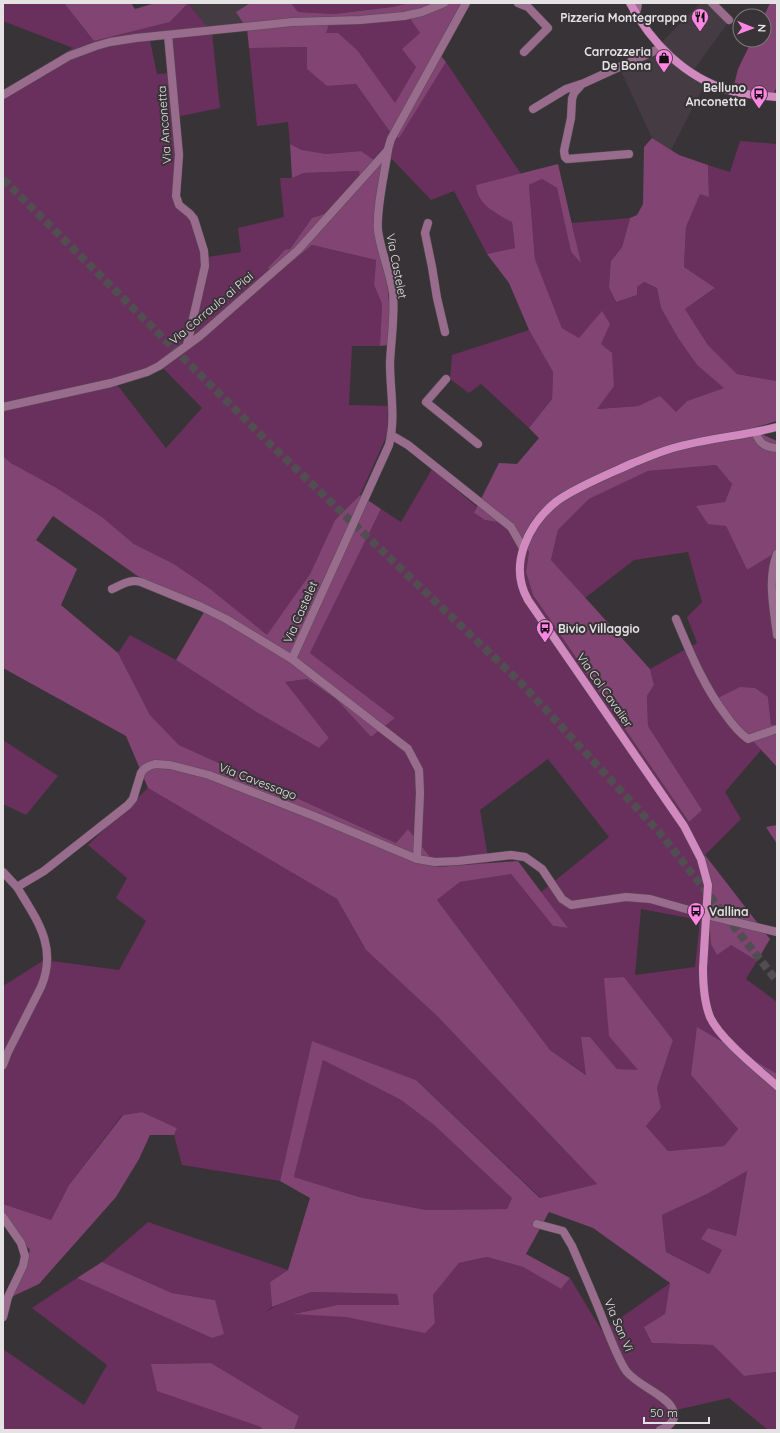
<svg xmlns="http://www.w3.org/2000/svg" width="780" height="1433" font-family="Quicksand,sans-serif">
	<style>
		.built { fill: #453b42 }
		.green { fill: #69305d; fill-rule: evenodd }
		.forest { fill: #814473; fill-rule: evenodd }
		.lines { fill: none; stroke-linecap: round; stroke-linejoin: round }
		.secondary-tunnel { stroke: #524d50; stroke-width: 8; stroke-dasharray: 8 4; stroke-linecap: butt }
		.street-casing { stroke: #544f52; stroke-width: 9 }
		.secondary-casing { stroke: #544f52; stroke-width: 9 }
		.street { stroke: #996c8d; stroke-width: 8 }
		.secondary { stroke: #d189c0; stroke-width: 8 }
		.labels { text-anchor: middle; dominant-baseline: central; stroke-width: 4; stroke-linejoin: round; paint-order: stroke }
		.poi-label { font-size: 12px; font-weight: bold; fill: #e5e2e4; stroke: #383336; text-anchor: end }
		.street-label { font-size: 12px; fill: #e5e2e4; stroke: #383336 }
	</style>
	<rect width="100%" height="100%" fill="#383336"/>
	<g class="built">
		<polygon points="188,3 250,3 237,12 247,30 212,33"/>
		<polygon points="700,3 708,3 727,24 693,71 707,80 671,150 652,138 620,69 661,43"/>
	</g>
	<g class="green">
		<path d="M3,3H64L94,41L170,22L188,3L212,33L220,108L176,117L178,195L208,257L241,252L238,228L284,217L280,178H292L304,173L360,171L361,181L339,209L312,218L290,249L275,276L312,245L376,260L374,285L382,304L380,346H352L349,405L388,406L387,435L360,495L335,520L310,574L267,636L209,588L174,564L134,544L102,517L55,487L11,463L3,456V90L73,48L3,21ZM169,35L172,73L157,74L149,36ZM159,364L202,408L166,448L115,382Z"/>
		<polygon points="291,3 409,3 392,7 334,14 298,12"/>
		<polygon points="417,9 420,33 416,67 395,104 358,51 326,33 329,25"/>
		<polygon points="307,47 327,86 356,84 390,132 433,82 446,62 521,174 476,185 492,211 512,222 515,248 487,254 454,191 431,200 392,159 383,166 361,151 326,154 302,150 290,144 288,122 257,126 249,48"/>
		<polygon points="740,141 777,144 777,381 737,374 708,345 685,309 714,289 684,267 686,227 700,193 709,197 708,165 730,172"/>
		<polygon points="542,179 557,188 571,252 580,262 572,223 630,218 622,247 611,261 615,302 637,295 637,287 644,282 657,288 661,308 678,338 697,365 725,388 687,401 676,412 660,397 638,406 596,409 579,338 562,328 535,259 529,185"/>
		<polygon points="529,330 553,372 552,399 529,428 481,384 469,393 450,379 452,355"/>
		<path d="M716,465L732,484L725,502L726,526L747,570L777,552V725H771L768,697L718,698L761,750L725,792L741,819L705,855L731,945L757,961L746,979L777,1002V1074L691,1075L738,1129L724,1146L668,1151L646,1126L661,1108L657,1088L673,1040L624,977L604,978L639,1071L617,1069L590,1037H581L587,1075L550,1050L437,900L460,882L511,874L553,926L567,928L541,892L609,837L548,759L480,810L489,863L438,867L408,829L396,843L179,745L150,715L118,653L130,635L176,660L258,713L319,748L329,738L284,682L307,679L336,699L371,737L395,718L310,653L381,509L401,522L432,469L477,507L474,513L485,520L514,525L529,552L526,572L533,595L689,822L701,810L648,726L647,696L654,685L650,669L697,643L687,617L702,602L688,552L634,560L585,598L551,560L558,530L589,499L648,471ZM641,909L700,920L695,967L635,975Z"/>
		<polygon points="3,740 58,776 26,815 3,804"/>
		<polygon points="148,788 337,899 366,950 438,1017 597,1184 541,1198 416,1080 312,1041 280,1181 182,1165 174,1135 177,1128 142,1112 122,1115 69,1185 51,1220 3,1204 3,986 44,960 119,970 146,921 116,898 127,878 88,845"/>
		<polygon points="323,1060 401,1100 434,1125 512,1198 507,1209 426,1210 359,1197 294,1177"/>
		<polygon points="747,1171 736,1236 708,1228 702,1239 722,1250 709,1274 666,1252 662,1215 707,1194"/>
		<polygon points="148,1222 288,1270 270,1282 272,1307 265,1312 278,1305 311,1292 397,1294 399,1305 337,1305 296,1313 435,1323 433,1295 459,1263 487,1257 523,1267 561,1289 570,1278 602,1331 670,1283 665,1314 652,1343 713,1345 744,1376 777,1372 777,1430 768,1430 729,1398 676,1410 665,1430 294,1430 299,1416 211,1363 152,1364 157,1390 262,1427 262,1430 3,1430 3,1349 84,1405 107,1365 32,1308 77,1278 212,1338 215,1300 172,1293 102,1262"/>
	</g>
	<g class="forest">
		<polygon points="64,3 131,3 135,9 155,3 188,3 170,22 94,41"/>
		<path d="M250,3H291L298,12L334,14L392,7L409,3H470L441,56L446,62L399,138L390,132L356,84L327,86L307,69V47L249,48L247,29L236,12ZM417,9L411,20L420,33L402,49L416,67L395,103L358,51L338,33H326L329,25L404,13Z"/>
		<polygon points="770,3 777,3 777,87 773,94 733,89 738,69 752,40 764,40 764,16"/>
		<path d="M652,138L679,155L708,165L709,197L700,194L686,227L684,267L715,288L685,309L708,345L737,374L777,381V421L750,429L777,441V552L747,570L726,526L708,524L696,506L725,502L732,484L716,465L648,471L589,499L558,530L551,560L650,669L654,685L647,696L648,726L702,810L689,822L533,595L526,572L529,552L514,525L485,520L474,513L499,463L517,464L539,438L529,428L552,399L553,372L529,330L509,283L487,254L515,248L512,222C496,214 477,204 476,185L558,164L581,263L571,252L557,188L542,179L529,185L535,259L562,328L579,338L602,311L610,324L601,344L612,353L614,386L597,409L638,406L660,396L676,412L687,401L724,388L697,365L678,338L661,308L657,288L644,282L637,287V295L616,302L609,287L611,261L622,247L630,218L637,215L643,204L644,147Z"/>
		<polygon points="290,144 302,150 326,154 361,151 383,166 379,201 390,312 388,345 380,346 382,304 374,285 376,260 312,245 275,276 268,268 285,250 290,249 312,218 339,209 361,181 359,171 304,173 292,178"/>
		<path d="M3,456L11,463L55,487L102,517L134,544L174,564L209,588L267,635L310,574L335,520L360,495L381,509L310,653L395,718L371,737L336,699L307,679L285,682L329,738L319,748L258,713L176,660L204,612L136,575L53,516L36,540L77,569L61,605L118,653L150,715L179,745L396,843L408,829L438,867L518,861L568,928L553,926L511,874L460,882L437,900L550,1050L586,1075L581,1037H590L617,1069L638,1070L609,1036L604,978L624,977L673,1040L657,1088L661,1108L646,1126L668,1151L724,1146L738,1129L691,1075L697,1027L777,1074V1372L744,1376L713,1345L652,1343L644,1327L665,1314L670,1283L593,1228L549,1212L526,1254L570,1278L561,1289L523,1267L487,1257L459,1263L433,1295L435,1323L425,1333L346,1317L293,1314L337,1305H399L397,1294L311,1292L272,1307L270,1282L288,1270L310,1198L280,1181L312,1041L416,1080L540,1198L597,1184L438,1017L366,950L337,899L148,788L126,736L3,668ZM323,1060L401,1100L434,1125L512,1198L507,1209L426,1210L359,1197L294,1177ZM747,1171L736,1236L708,1228L701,1239L722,1250L709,1274L666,1252L662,1215L707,1194Z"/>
		<polygon points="740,687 755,688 768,697 771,725 777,725 777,767 742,729 718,698"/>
		<polygon points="777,825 777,844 766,827"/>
		<polygon points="705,855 770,939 757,961 731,945 717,955 711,944"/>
		<polygon points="142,1112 177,1128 174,1135 150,1135 139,1159 116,1197 39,1284 9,1298 23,1271 30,1250 3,1222 3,1204 51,1220 69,1185 123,1115"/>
		<polygon points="102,1262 172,1293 215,1300 224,1334 212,1338 77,1278"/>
		<polygon points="211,1363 299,1416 294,1430 262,1430 261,1427 157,1391 151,1364"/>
	</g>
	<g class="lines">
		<polyline class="secondary-tunnel" points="3,179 270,444 520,682 660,833 777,981"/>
		<defs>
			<g id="street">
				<polyline points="518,3 528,7 548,28 524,52"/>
				<polyline points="712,3 729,20"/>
				<polyline points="634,11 637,9 638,3"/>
				<polyline points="168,35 179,155 176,196 179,205 190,214 194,219 204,251 205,266 187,345"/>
				<polyline points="3,95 69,56 96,46 110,42 136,38 292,22 360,20 404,16 422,12 444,3"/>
				<polyline points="533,109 566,89 581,84"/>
				<polyline points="629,154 567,159 565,157 564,151 571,118 572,99 574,93 582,84 661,48"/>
				<polyline points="428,223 425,233 432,267 437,298 445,332"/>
				<polyline points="446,379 426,402 478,444"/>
				<polyline points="3,407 111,383 147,372 159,366 200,336 298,250 388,150"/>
				<path d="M756,433C759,444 766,447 777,448"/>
				<polyline points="391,435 408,445 511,527 523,548"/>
				<path d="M777,554C767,579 774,610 777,635"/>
				<path d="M112,589C123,584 130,579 141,582L202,607L226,619L292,659L408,749L419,770L420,793L417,859"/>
				<path d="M676,619C690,652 703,685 725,714C732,724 738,732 748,739L777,729"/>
				<path d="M292,659L389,445C396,418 390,390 390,363C391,340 395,316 393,293C390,272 381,252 378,231C376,208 385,173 388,149L391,139L466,3"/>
				<polyline points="3,872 17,887"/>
				<path d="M3,1065L8,1052L41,987C58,947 37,920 17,887L44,871L128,805L133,799L141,773L144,769L149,766L155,764L170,765L209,775L314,816L417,859L435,862L458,861L511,855L525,857L542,869L562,899L571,905L626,897L650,899L707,915L777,932"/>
				<polyline points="3,1217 21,1243 25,1256 23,1266 8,1297 3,1317"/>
				<path d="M537,1224L563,1231L572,1246C583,1272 595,1298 605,1325C610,1337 619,1362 627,1372C639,1386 665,1395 672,1408C678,1419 670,1426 660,1430"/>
			</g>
			<g id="secondary">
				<path d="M630,3C651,43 685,77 728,90C744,95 761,96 777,97"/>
				<path d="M777,427C743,436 707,438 673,448C659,452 646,458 633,463C609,474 578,486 557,501C528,524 508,565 528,600L684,826L701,859L708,885L703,968C703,984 704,1002 710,1017C720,1039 758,1069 777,1086"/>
			</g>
		</defs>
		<use href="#street" class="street-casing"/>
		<use href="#secondary" class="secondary-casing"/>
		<use href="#street" class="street"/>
		<use href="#secondary" class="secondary"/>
	</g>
	<defs>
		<symbol id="restaurant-pin" viewBox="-11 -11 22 30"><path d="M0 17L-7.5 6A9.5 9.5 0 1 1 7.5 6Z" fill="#fd86e2" stroke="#383336"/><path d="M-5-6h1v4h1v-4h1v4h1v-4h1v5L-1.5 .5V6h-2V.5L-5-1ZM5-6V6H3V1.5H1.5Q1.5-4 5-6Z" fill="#111"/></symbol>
		<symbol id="shop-pin" viewBox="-11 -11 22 30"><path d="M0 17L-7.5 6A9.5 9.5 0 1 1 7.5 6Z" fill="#fd86e2" stroke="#383336"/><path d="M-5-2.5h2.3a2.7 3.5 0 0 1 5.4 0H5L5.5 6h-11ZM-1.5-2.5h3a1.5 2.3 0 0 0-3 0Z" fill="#111"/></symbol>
		<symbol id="bus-pin" viewBox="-11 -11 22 30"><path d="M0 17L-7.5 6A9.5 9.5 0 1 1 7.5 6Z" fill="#fd86e2" stroke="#383336"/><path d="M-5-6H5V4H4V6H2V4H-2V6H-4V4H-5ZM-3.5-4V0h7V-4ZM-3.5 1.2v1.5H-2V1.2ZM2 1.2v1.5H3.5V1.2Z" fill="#111"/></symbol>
	</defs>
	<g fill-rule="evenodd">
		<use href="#restaurant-pin" x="690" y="7" width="20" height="27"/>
		<use href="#shop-pin" x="654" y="48" width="20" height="27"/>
		<use href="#bus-pin" x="749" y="84" width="20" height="27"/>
		<use href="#bus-pin" x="535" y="618" width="20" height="27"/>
		<use href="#bus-pin" x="686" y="901" width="20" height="27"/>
	</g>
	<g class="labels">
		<g class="poi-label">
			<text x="687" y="17">Pizzeria Montegrappa</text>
			<text x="651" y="51">Carrozzeria<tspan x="651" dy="14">De Bona</tspan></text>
			<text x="746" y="87">Belluno<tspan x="746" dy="14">Anconetta</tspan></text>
			<text x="558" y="628" text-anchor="start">Bivio Villaggio</text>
			<text x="709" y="911" text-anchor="start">Vallina</text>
		</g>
		<g class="street-label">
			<text transform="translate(164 125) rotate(-94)">Via Anconetta</text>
			<text transform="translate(397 266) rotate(79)">Via Castelet</text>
			<text transform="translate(211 308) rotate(-40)">Via Corraulo ai Piai</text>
			<text transform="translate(300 612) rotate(-66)">Via Castelet</text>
			<text transform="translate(605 690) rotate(55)">Via Col Cavalier</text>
			<text transform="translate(258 781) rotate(21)">Via Cavessago</text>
			<text transform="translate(619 1325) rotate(67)">Via San Vi</text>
		</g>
	</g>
	<rect width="780" height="1433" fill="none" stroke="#e5e2e4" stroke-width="8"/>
	<g transform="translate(752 28) rotate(91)"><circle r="19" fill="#383336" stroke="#7d797c"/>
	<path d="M0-3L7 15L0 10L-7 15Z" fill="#fd86e2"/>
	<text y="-6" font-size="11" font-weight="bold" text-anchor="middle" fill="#e5e2e4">N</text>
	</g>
	<path d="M644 1417v6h65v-6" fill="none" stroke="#e5e2e4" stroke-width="2"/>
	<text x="650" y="1417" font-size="12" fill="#e5e2e4" stroke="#383336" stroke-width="3" paint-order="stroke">50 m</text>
</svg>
